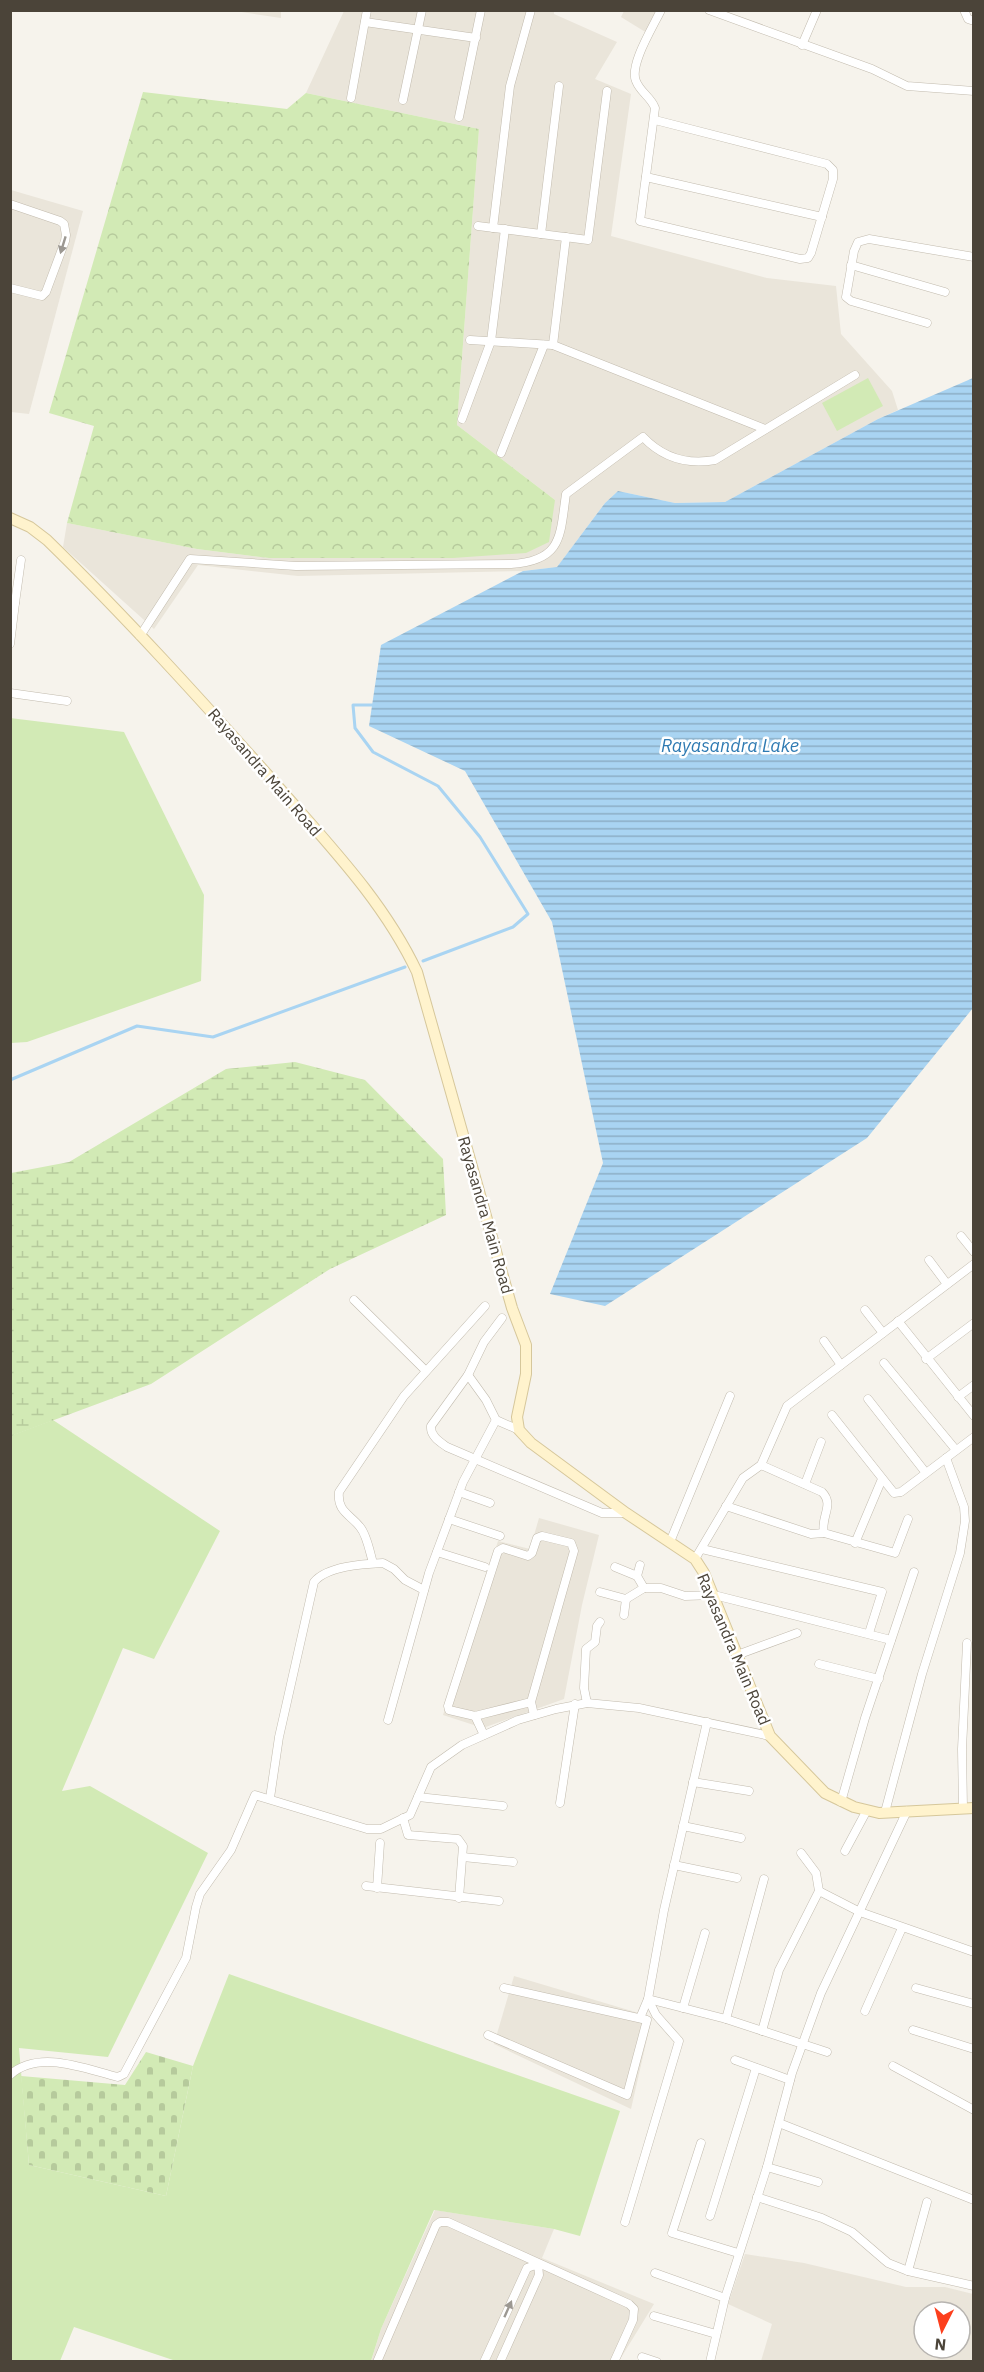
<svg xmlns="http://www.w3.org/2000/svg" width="984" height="2372" font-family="'IBM Plex Sans',sans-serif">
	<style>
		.residential { fill: #eae5da; fill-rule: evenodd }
		.green { fill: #d2eab5 }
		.forest { fill: url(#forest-crowns) }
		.wetland { fill: url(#wetland-marsh) }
		.cemetery { fill: url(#cemetery-stones) }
		.water { fill: url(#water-rules) }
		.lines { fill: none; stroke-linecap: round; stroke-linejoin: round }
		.stream { stroke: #a9d4f2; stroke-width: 3 }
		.street-casing { stroke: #c2bbae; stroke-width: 9 }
		.secondary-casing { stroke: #d6c79b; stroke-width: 12 }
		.street { stroke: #fff; stroke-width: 8 }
		.secondary { stroke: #fff3cd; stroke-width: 10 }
		.oneway { fill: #9c9892 }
		.labels { text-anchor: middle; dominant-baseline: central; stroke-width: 5; stroke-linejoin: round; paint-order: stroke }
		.street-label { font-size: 16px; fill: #4b4439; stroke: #fff }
		.water-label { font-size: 18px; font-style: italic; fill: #2e7ab2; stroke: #fff }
	</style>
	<defs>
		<pattern id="forest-crowns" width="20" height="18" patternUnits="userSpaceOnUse" patternTransform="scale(1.5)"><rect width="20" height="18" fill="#d2eab5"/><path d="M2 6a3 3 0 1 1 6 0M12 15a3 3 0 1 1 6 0" fill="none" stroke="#b6ca9c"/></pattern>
		<pattern id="wetland-marsh" width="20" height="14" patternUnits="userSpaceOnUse" patternTransform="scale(1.5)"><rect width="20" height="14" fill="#d2eab5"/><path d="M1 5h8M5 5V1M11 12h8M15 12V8" fill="none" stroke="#b6ca9c"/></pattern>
		<pattern id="cemetery-stones" width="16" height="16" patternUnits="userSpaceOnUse" patternTransform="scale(1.5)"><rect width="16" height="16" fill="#d2eab5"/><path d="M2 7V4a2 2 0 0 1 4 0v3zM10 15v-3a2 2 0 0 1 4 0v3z" fill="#b6ca9c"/></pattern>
		<pattern id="water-rules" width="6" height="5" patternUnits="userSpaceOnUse" patternTransform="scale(1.5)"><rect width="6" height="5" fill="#a9d4f2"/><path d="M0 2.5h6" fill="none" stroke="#8caec5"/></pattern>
	</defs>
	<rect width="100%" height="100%" fill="#f6f3ec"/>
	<g class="residential">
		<polygon points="235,11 281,11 281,18"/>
		<polygon points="344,11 554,11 554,14 617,42 595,79 631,94 611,236 767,278 836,286 841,334 892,391 898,410 878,419 725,502 675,503 618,491 605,503 557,567 523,571 298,576 198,565 154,629 63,547 67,523 197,549 269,558 555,500 457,425 479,129 306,93"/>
		<polygon points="624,11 660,11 647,33 621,17"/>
		<polygon points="11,190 83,211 29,414 11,412"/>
		<polygon points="539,1518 599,1535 582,1605 564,1699 483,1728 443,1715 498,1541 530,1549"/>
		<polygon points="514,1976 652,2017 631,2109 494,2044"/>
		<polygon points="435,2210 554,2229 542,2258 654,2304 619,2361 371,2362 381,2329"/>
		<path d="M745,2254L804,2263L906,2287H945L973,2294V2361H761L772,2324L728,2304ZM924,2312H960V2348H924Z"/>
	</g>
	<g class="green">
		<polygon points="868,378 883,406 837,431 822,403"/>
		<polygon points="10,718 124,732 204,895 201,981 27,1042 11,1043"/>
		<polygon points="53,1420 220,1531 154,1659 123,1648 62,1791 90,1786 208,1853 108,2057 19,2048 29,2165 166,2196 193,2066 229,1974 620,2111 580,2236 554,2229 434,2210 381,2329 371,2361 176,2361 74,2327 60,2361 11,2362 10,1436"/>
	</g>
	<polygon class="forest" points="143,92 287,109 306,93 479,129 457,425 555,500 549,542 526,553 453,558 269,558 197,549 67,523 94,426 49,413"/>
	<polygon class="wetland" points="295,1062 365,1080 443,1159 446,1215 330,1269 151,1384 11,1436 11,1173 69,1162 226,1069"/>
	<polygon class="cemetery" points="146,2052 193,2066 166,2196 29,2165 21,2076 125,2085"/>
	<polygon class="water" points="973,378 973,1008 867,1138 605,1306 550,1294 603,1163 552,922 465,771 369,726 381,645 523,571 557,567 605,503 618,491 675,503 725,502 878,419"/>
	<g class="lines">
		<g class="stream">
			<polyline points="376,705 353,705 355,728 373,752 438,786 480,837 528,914 513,927 423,961"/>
			<polyline points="10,1080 137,1026 213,1037 405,967"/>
		</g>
		<defs>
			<g id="street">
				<polyline points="709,10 872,69 907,86 974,91"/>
				<polyline points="964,10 968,19 974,21"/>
				<polyline points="365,22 476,38"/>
				<polyline points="802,45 817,10"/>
				<polyline points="351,98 367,10"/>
				<polyline points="403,100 422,10"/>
				<polyline points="459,117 481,10"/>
				<path d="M655,120L827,164L833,170V179L811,253L808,258L800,259L640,221L655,108C651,97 640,92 636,81C629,65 653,27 661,10"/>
				<polyline points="646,177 822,217"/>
				<polyline points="10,204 60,221 64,224 66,235 65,241 46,292 42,296 10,288"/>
				<polyline points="478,226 588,240 607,91"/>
				<polyline points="493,228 510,86 531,10"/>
				<polyline points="541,234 559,86"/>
				<polyline points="851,265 945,292"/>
				<polyline points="927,323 851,301 846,297 854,251 858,242 869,239 974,257"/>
				<polyline points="470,340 553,345 765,429"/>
				<polyline points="553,345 566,237"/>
				<polyline points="462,419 491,341 505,229"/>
				<polyline points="501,453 544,345"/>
				<polyline points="10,602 15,603 21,560"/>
				<path d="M140,636L190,559L296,566L511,564C563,561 560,535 566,494L643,437C663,458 687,465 715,460L855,375"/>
				<polyline points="10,644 15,603"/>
				<polyline points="10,693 67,701"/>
				<polyline points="961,1236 974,1252"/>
				<polyline points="929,1260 947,1284"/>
				<polyline points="354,1300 426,1371"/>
				<polyline points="865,1310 883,1333"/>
				<path d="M502,1318L484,1342L468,1375L431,1426C430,1436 440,1442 447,1447L602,1513H626"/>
				<polyline points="898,1321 974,1416"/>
				<polyline points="824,1341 841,1365"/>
				<polyline points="926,1359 974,1323"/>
				<polyline points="884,1363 956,1450"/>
				<polyline points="468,1375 486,1400 496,1420 519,1430"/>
				<polyline points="958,1397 974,1385"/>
				<polyline points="868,1399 926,1473"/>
				<polyline points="832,1415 894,1493 901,1492 974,1437"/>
				<path d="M761,1465L822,1492C835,1505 820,1517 824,1533L895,1553L908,1519"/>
				<polyline points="805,1484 821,1442"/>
				<polyline points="459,1492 490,1503"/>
				<polyline points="726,1506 811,1534 824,1533"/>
				<polyline points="449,1519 500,1536"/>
				<polyline points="670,1542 730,1396"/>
				<polyline points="855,1543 882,1479"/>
				<polyline points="702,1549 882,1592 869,1633"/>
				<polyline points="437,1552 485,1567"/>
				<polyline points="695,1559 743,1478 761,1465 787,1406 974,1264"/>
				<path d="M373,1563C370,1553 367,1535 360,1527C350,1514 337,1512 339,1492L404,1396L485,1306"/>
				<polyline points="615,1567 637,1576 644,1588"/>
				<polyline points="637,1576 640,1565"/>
				<polyline points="600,1592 626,1599 644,1588 661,1588 685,1596 714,1595 891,1640"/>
				<polyline points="624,1615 626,1599"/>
				<polyline points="737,1655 797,1633"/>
				<polyline points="819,1664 879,1679"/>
				<polyline points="531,1702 475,1716 449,1710 448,1706 498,1551 503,1548 528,1556 532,1553 537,1538 542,1536 571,1543 574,1551 531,1702 534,1715"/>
				<polyline points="587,1703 584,1688 586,1649 595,1642 597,1626 600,1622"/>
				<polyline points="475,1716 484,1735"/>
				<polyline points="388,1720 429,1573 463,1482 496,1420"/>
				<polyline points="693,1782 749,1791"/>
				<polyline points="418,1797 503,1806"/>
				<path d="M270,1798L279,1737L314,1582C327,1566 363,1564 383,1563L394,1569L405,1580L424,1590"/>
				<polyline points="841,1802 865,1718 914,1572"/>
				<polyline points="560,1803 575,1704"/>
				<polyline points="963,1808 962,1749 967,1643"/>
				<polyline points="885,1812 922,1674 960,1553 965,1521 964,1507 946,1458"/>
				<polyline points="403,1818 408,1835 458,1839 463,1846 459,1898"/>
				<polyline points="683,1826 741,1838"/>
				<polyline points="845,1851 867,1810"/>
				<polyline points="801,1853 816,1873 819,1891"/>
				<polyline points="463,1857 513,1862"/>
				<polyline points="674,1865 737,1878"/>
				<polyline points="366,1886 499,1901"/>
				<polyline points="377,1888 380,1843"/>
				<polyline points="916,1988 974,2004"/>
				<polyline points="683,2008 705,1933"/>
				<polyline points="865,2011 902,1928"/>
				<polyline points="640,2018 648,1999 726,2019 827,2052"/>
				<polyline points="726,2019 764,1879"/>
				<polyline points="913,2030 974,2049"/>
				<polyline points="762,2031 779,1970 819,1891 860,1912 974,1952"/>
				<polyline points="488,2035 627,2095 647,2020 504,1988"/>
				<polyline points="735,2060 790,2080"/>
				<polyline points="893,2066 974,2110"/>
				<path d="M10,2075C39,2049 85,2069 118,2077L124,2074L186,1958L196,1907L200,1894L231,1850L255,1795L367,1829H381L410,1815L431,1767L462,1745L518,1720L556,1709L587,1703L639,1708L770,1736"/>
				<polyline points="779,2123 974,2200"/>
				<polyline points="701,2143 672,2233 738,2253"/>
				<polyline points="767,2167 818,2182"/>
				<polyline points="757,2197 822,2218 852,2232 888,2263 908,2271 974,2286"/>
				<polyline points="710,2216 756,2068"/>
				<polyline points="625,2222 679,2041 656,2015 648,1999 664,1910 707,1722"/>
				<polyline points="908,2271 927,2202"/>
				<polyline points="655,2273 725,2298"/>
				<polyline points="654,2316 716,2334"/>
				<polyline points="642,2357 657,2362"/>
				<polyline points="377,2362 436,2225 440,2222 448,2222 629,2304 634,2309 633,2320 614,2362"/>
				<polyline points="484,2362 527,2268 538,2264 539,2275 500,2362"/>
				<polyline points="710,2362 725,2298 767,2167 792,2073 821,1993 907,1811"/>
			</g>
			<path id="secondary" d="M10,518L30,527L47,540C126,617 201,700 275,783C327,843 383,900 417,972L512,1308L526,1345V1374L517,1417L519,1430L531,1443L626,1513L695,1559L704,1573L770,1736L825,1793L854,1807L879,1813L974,1808"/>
		</defs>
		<use href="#street" class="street-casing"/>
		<use href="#secondary" class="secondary-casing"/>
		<use href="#street" class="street"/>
		<use href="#secondary" class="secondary"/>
	</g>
	<defs><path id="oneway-solid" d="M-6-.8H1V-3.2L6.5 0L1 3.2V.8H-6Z" transform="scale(1.5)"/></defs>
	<g class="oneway">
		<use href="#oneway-solid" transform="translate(63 245) rotate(107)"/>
		<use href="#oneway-solid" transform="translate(508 2309) rotate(-66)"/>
	</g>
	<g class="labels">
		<g class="street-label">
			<text transform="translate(265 772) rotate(49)">Rayasandra Main Road</text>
			<text transform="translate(486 1215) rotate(74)">Rayasandra Main Road</text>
			<text transform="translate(734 1649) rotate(67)">Rayasandra Main Road</text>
		</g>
		<g class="water-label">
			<text x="730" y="745">Rayasandra Lake</text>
		</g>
	</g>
	<rect width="984" height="2372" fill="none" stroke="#4b4439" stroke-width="24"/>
	<g transform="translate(942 2330) rotate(186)"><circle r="28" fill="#ffffff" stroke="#b7b4b0" stroke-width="1.5"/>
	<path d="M0-4.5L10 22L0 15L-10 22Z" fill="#fc3f1d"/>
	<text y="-9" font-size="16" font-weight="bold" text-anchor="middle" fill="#4b4439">N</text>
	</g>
</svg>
